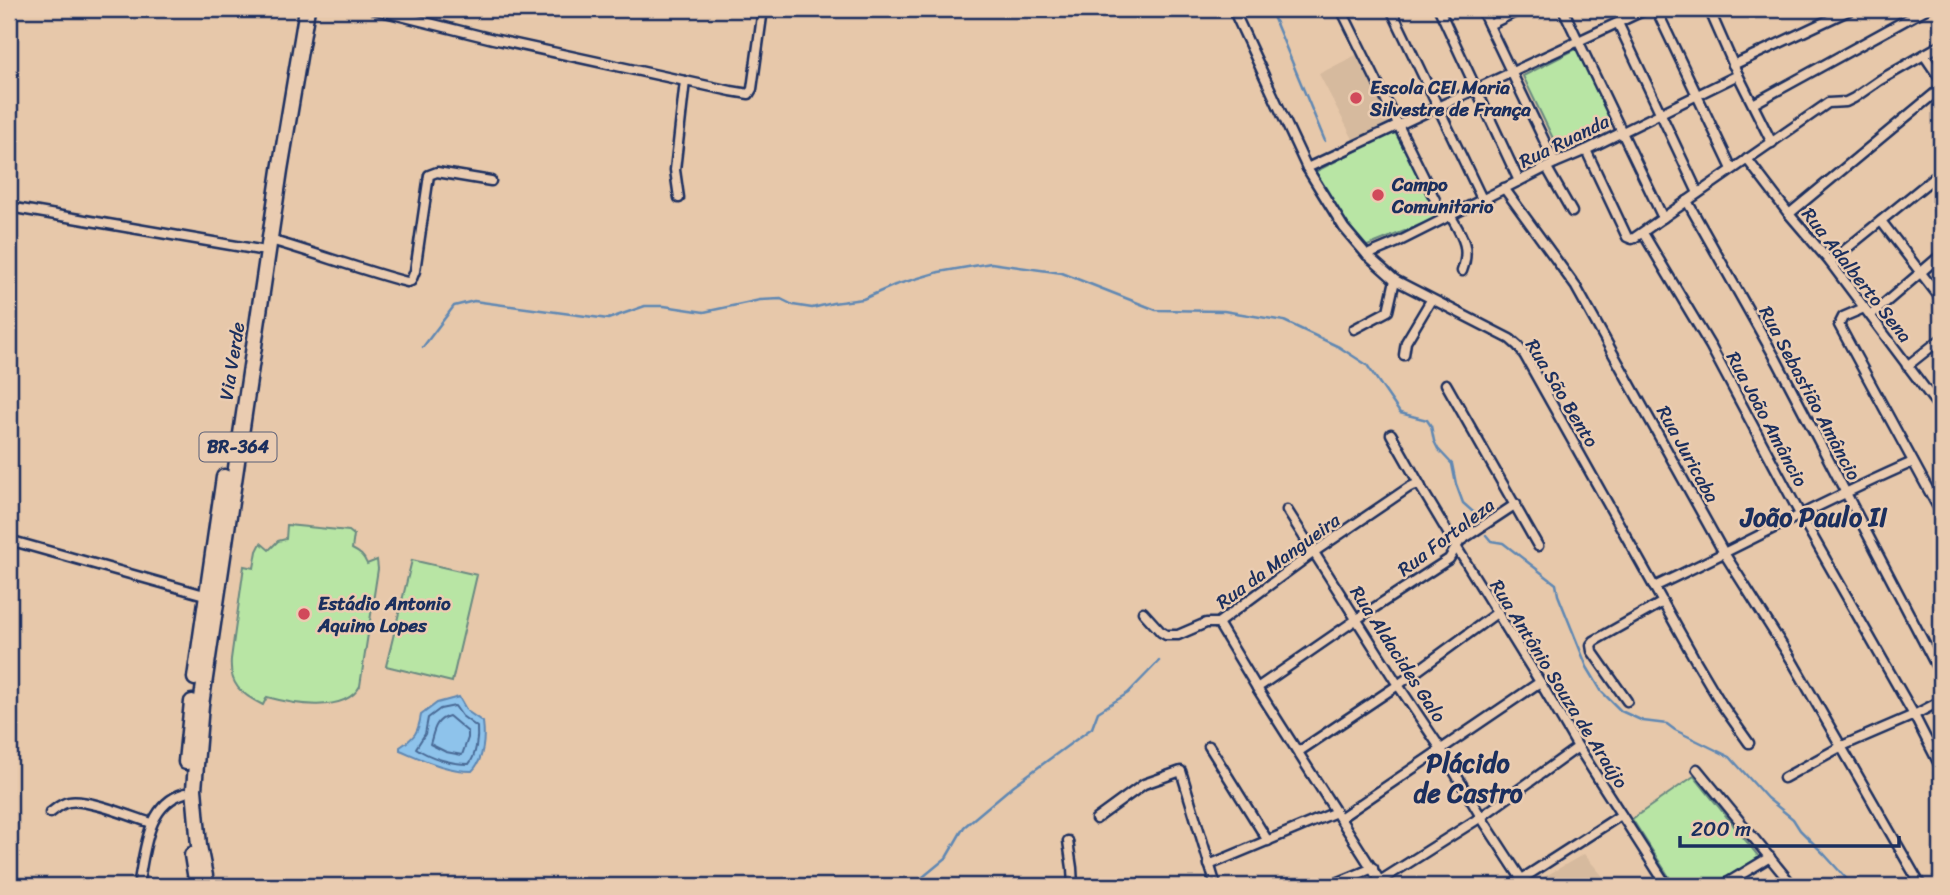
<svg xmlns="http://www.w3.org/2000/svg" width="1950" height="895" font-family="Sriracha,sans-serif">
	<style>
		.built { fill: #d6ba9e }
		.green { fill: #b8e5a4; stroke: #6a8a81; stroke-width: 2 }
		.water { fill: #8ec3eb; stroke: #6088b3; stroke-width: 2 }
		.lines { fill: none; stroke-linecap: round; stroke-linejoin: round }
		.shore { stroke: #496a96; stroke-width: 2 }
		.stream { stroke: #6088b3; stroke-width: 2.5 }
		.street-casing { stroke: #1b2f5e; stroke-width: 13 }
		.primary-casing { stroke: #1b2f5e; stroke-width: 19 }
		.street { stroke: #eaccb1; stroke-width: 8 }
		.primary { stroke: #eaccb1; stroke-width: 14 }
		.poi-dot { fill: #d1495b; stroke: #eaccb1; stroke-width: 2.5 }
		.labels { text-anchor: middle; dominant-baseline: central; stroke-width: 5; stroke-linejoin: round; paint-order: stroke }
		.shield { fill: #eaccb1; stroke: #595e77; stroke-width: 2 }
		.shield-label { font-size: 18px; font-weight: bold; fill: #1b2f5e }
		.poi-label { font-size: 19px; font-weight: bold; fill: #1b2f5e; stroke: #eaccb1; text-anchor: start }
		.street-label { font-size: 19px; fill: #1b2f5e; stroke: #eaccb1 }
		.district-label { font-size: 26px; font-weight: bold; fill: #1b2f5e; stroke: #eaccb1 }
	</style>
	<rect width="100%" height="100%" fill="#e7c8aa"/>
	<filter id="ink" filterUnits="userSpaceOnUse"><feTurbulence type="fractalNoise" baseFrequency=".0143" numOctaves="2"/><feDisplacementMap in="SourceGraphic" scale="14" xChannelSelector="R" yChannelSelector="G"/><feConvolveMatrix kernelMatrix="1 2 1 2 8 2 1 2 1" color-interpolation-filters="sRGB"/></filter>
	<g filter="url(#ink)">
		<g class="built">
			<polygon points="1358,54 1393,122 1354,141 1319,74"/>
			<polygon points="1584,854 1611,886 1530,885"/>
		</g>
		<g class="green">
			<polygon points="1578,48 1614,123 1560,153 1523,76"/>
			<polygon points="1394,131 1442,216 1365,247 1311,174"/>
			<path d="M287,525L349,531L354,535L352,549C360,553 364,556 367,564L377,560L378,569L360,686C345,714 292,704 267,697L263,705C241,694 229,685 231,659L244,566L254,568L257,551L261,543L269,550L278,541L286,539Z"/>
			<polygon points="412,560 477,575 452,682 386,666"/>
			<polygon points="1694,776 1759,857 1712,886 1675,886 1632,819"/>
		</g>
		<path class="water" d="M459,697L467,711L483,722C485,737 484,760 472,771C446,771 424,760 400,750V747C415,737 418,733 421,715L437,703Z"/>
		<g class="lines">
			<g class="shore">
				<path d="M455,706L462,716L477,727C478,738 476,756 469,764C451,764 430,758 416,748L425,734L428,718L440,709Z"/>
				<path d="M449,716L468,732V738L462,755L446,752L430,744C434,732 434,720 449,716Z"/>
			</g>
			<g class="stream">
				<polyline points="1270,9 1325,141"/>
				<polyline points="423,347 454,306 474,301 608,319 645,306 664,306 704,312 760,300 781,299 793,305 812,308 833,303 863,299 895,285 939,272 991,263 1062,273 1156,310 1224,311 1284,321 1339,347 1367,365 1400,413 1427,420 1431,426 1434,441 1438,449 1452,464 1456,484 1463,503 1481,519"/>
				<polyline points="1486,535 1491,541 1503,543 1556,584 1558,595 1587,667 1602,692 1621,711 1643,721 1667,724 1675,730 1730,757 1767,798 1793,819 1800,830 1824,854 1853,886"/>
				<polyline points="912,886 946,858 964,827 1014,785 1092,728 1098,712 1128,693 1159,661"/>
			</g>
			<defs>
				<g id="street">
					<polyline points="373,9 493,39 731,91 749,94 752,89 763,9"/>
					<polyline points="1233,9 1307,168 1344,228 1367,255 1395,280 1510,339 1518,346 1525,356 1693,656 1722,705 1749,743"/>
					<polyline points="1341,9 1444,218"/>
					<polyline points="1391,9 1482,199"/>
					<polyline points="1439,9 1519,181"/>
					<polyline points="1481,9 1555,163"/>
					<polyline points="1563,9 1663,218"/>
					<polyline points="1656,9 1732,169"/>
					<polyline points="1709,9 1738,75 1772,143"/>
					<polyline points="1618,23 1698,193"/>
					<polyline points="1489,25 1522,9"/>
					<polyline points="1924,55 1941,80"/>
					<polyline points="1733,65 1852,9"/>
					<polyline points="1753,104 1926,9"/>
					<polyline points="1586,150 1627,237 1632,239 1634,238 1828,103 1846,102 1854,98 1880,80 1941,45"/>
					<polyline points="1747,159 1789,214 1830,262 1941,410"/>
					<polyline points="1307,168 1647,9"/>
					<polyline points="1547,168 1572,212"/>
					<polyline points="1504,188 1576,287 1724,553 1791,659 1921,886"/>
					<polyline points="679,198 675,170 685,81"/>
					<polyline points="1687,201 1777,361 1941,675"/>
					<polyline points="9,207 260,250"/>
					<polyline points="1789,214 1941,88"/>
					<path d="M1450,215C1462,236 1471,247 1462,271"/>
					<polyline points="1881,221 1941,299"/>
					<polyline points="1643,233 1711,347 1801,516 1914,715 1941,768"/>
					<path d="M270,240C316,253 361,270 407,282L411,281L415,271L429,175L437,172L491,181"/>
					<polyline points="1367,255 1398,242 1555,163 1586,150 1738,75"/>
					<polyline points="1830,262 1941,172"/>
					<polyline points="1864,308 1843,317 1839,325 1941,513"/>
					<polyline points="1871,315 1941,255"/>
					<polyline points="1354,329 1388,311 1395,280"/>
					<polyline points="1404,355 1406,342 1431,300"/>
					<polyline points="1907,366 1941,339"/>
					<polyline points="1446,384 1538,546"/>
					<polyline points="1391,434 1421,487"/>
					<polyline points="1287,510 1398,685 1441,749 1481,817 1526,886"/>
					<polyline points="9,540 208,596"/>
					<path d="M1654,587C1741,546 1825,500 1913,462"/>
					<polyline points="1143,612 1161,632 1166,635 1178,635 1206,623 1218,623 1314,552 1408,488 1414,485 1420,486 1457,548 1540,682 1578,747 1667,886"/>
					<polyline points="1218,623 1257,688 1383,886"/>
					<polyline points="1257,688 1357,619 1449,559 1460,541 1516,504"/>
					<polyline points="1627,701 1592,651 1591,645 1594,641 1663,602"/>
					<polyline points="1209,746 1268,841"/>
					<polyline points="1298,752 1398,685 1498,612"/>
					<polyline points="1697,769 1793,886"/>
					<polyline points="1784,778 1842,746 1914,715 1941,701"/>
					<path d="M50,813C56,809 61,803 69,802C86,798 133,817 151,823"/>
					<polyline points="1340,818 1540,682"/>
					<polyline points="1096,819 1144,784 1181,771 1216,886"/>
					<polyline points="1068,841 1072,868 1073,886"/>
					<polyline points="1209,865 1336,812"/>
					<polyline points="1380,881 1481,817 1578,747"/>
					<path d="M138,886C145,853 146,804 185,793"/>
					<polyline points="1329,886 1373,868"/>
					<polyline points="1511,886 1621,815"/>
					<polyline points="1722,886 1770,857"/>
				</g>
				<g id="primary">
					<polyline points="195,678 224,477"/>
					<polyline points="186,762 192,702"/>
					<polyline points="192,855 197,886"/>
					<polyline points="207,886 199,846 194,789 201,705 280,170 307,9"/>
				</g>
			</defs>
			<use href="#street" class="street-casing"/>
			<use href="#primary" class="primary-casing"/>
			<use href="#street" class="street"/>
			<use href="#primary" class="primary"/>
		</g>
	</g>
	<g class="poi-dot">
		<circle cx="1356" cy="98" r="7"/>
		<circle cx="1378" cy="195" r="7"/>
		<circle cx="304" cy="614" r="7"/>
	</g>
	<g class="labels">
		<rect class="shield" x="199.5" y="432.5" width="77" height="29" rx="5"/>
		<g class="shield-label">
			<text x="238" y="447">BR-364</text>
		</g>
		<g class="poi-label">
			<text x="1370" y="87">Escola CEI Maria<tspan x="1370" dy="22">Silvestre de França</tspan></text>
			<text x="1392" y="184">Campo<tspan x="1392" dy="22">Comunitario</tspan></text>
			<text x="318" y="603">Estádio Antonio<tspan x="318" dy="22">Aquino Lopes</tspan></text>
		</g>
		<g class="street-label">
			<text transform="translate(1564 141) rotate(-26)">Rua Ruanda</text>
			<text transform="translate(1857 275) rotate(52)">Rua Adalberto Sena</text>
			<text transform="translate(232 361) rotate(-81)">Via Verde</text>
			<text transform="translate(1562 393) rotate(59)">Rua São Bento</text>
			<text transform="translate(1810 393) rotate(62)">Rua Sebastião Amâncio</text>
			<text transform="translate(1767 419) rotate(62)">Rua João Amâncio</text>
			<text transform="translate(1688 454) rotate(61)">Rua Juricaba</text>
			<text transform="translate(1446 537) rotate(-37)">Rua Fortaleza</text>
			<text transform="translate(1278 561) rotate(-36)">Rua da Mangueira</text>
			<text transform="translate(1398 654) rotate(57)">Rua Aldacides Galo</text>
			<text transform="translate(1559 684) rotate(58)">Rua Antônio Souza de Araújo</text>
		</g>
		<g class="district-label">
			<text x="1814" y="517">João Paulo II</text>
			<text x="1468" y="763">Plácido<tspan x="1468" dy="30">de Castro</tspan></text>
		</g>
	</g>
	<rect width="1950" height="895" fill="none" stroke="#eaccb1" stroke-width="35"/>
	<rect x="18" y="18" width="1915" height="860" fill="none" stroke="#1b2f5e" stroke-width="2.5" filter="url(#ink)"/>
	<path d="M1680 836v10h219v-10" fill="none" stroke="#1b2f5e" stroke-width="3.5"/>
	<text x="1691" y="836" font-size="21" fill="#1b2f5e" stroke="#eaccb1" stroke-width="5" paint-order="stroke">200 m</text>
</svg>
